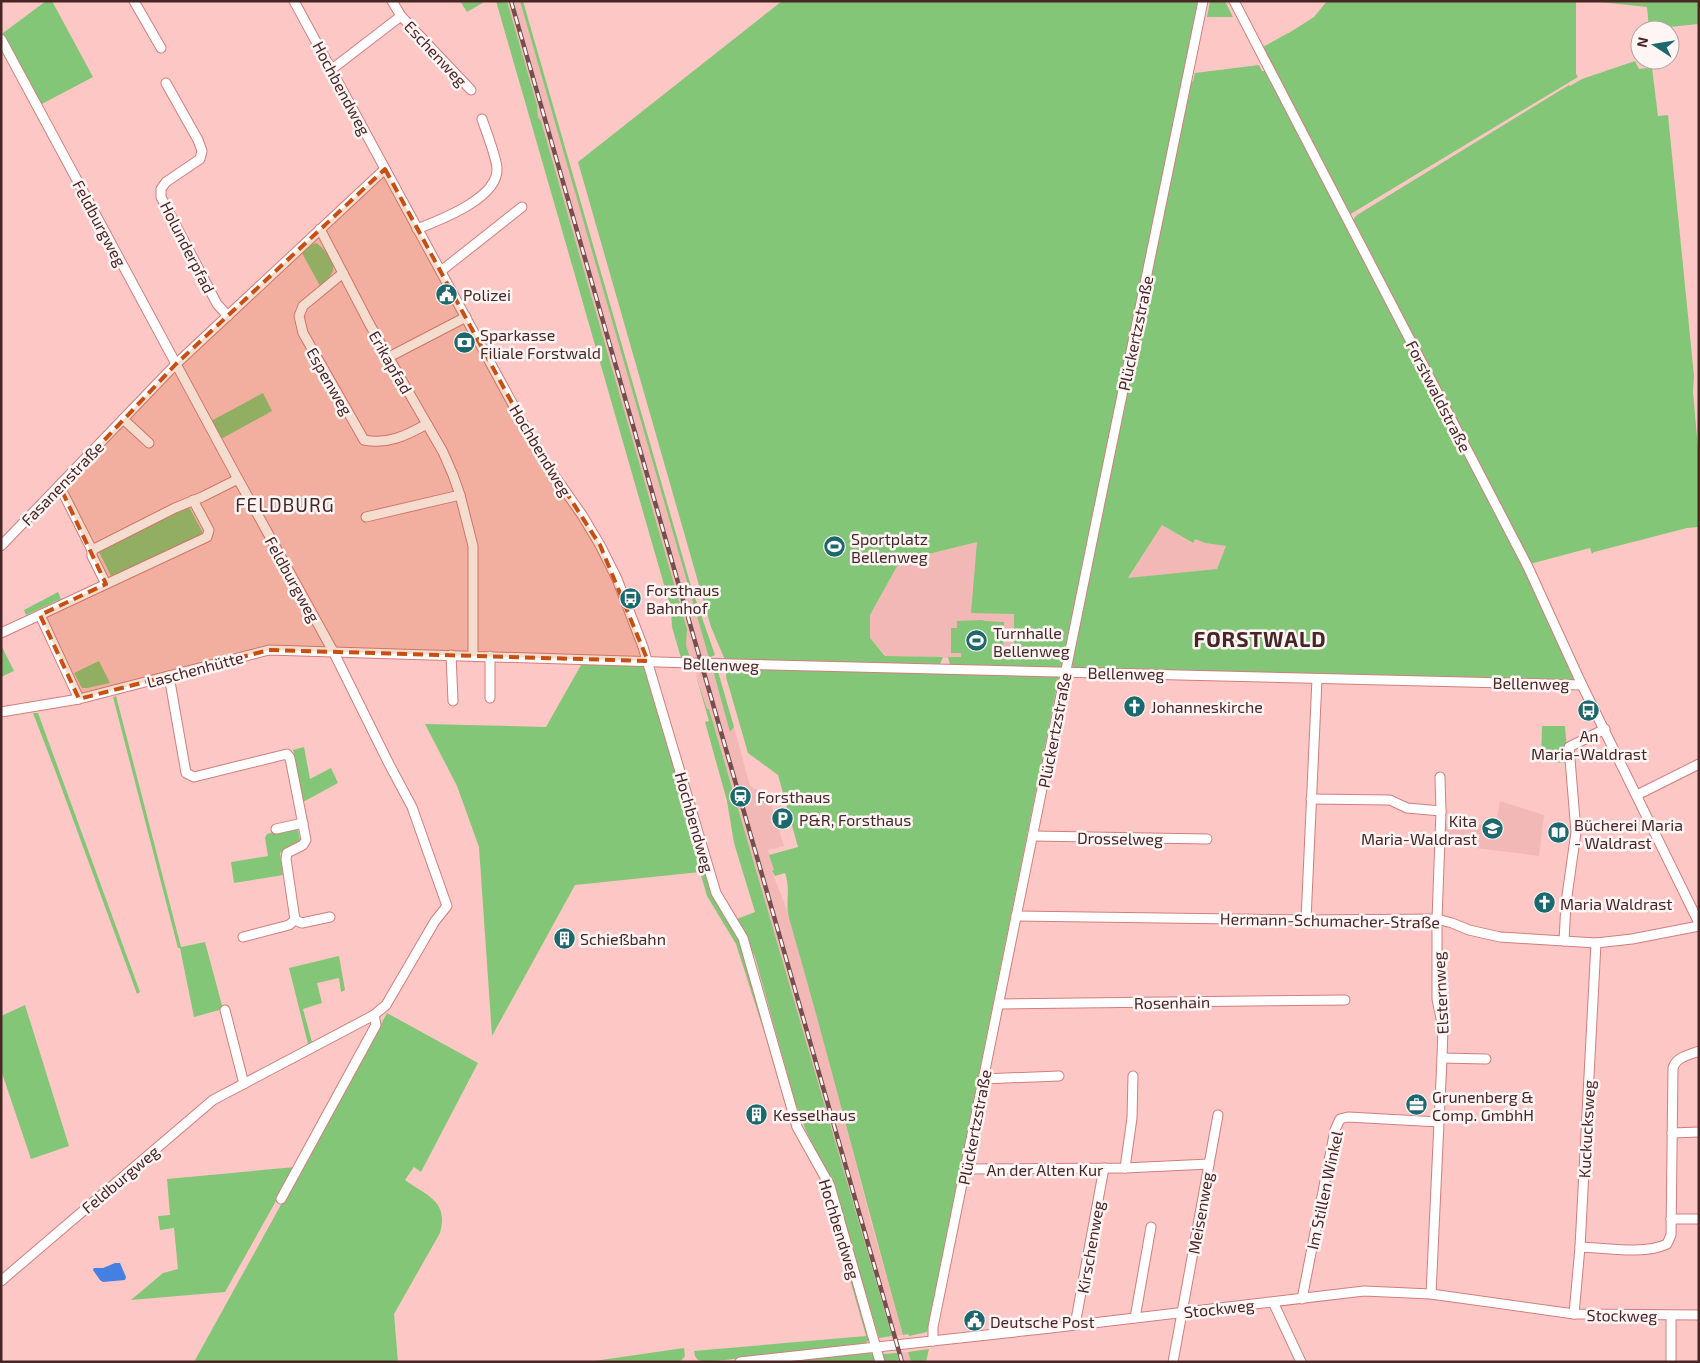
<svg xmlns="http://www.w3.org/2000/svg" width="1700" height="1363" font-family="'Exo 2',sans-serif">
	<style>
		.built { fill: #f1b8b6 }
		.green { fill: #84c677; fill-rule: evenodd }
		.water { fill: #467fe2 }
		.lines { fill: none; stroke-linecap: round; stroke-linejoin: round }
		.minor-casing { stroke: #d17e7e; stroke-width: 11 }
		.minor { stroke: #fff; stroke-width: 9 }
		.rail-casing { stroke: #754e4d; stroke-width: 4.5 }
		.rail { stroke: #fef5f4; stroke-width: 2.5; stroke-dasharray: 8; stroke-linecap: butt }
		.marked { fill: #c84f11; fill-opacity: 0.2; stroke: #c84f11; stroke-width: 4; stroke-dasharray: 10 6; stroke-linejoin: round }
		.labels { text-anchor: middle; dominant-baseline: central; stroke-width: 5; stroke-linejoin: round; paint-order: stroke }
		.street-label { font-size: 16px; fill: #482626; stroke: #fef5f4 }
		.poi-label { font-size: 16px; fill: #482626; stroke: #fef5f4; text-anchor: start }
		.quarter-label { font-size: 19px; letter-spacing: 1px; fill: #482626; stroke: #fef5f4 }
		.district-label { font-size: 21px; font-weight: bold; letter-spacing: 1px; fill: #482626; stroke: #fef5f4 }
	</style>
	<rect width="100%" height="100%" fill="#fdc7c5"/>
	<g class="built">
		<polygon points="507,1 520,1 730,731 734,727 750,786 769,797 784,846 768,850 774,871 772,872 787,910 820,1024 871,1222 903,1335 892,1336 709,709 707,709 696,672 685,659 690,658 686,645 687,629 541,121 538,117 537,105"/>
		<polygon points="1162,525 1192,543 1195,539 1205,543 1226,546 1217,569 1128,579"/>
		<polygon points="977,542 1014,614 1015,655 962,654 961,658 886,656 870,638 870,615 900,561"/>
		<polygon points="1500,801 1544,815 1539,856 1444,844 1445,824 1496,825"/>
		<polygon points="908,1352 911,1362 899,1362 897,1353"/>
	</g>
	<g class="green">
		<polygon points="46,1 52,1 93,77 40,105 3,33"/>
		<polygon points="460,1 486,1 467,12"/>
		<polygon points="496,1 507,1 537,105 538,117 541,121 687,629 686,645 690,658 681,658 672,627 671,609"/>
		<polygon points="520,1 523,1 691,586 715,655 709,658"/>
		<polygon points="782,1 1199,1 1065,659 1061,667 950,665 948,657 961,657 961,653 951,653 951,628 957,628 957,621 983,620 984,621 1004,622 1003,654 1014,654 1014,614 971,613 977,542 900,561 870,615 870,638 885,656 943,657 940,664 725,660 711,627 578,162"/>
		<polygon points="1210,1 1225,1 1233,17 1207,17"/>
		<polygon points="1327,1 1576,1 1576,74 1578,77 1349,215 1261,48 1292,31 1314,17"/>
		<polygon points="1591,1 1699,1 1699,24 1649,29 1647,7"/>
		<polygon points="1651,60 1658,116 1668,115 1694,376 1693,392 1699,460 1699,527 1687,528 1594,552 1592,554 1590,548 1530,564 1352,221 1357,215 1569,85 1570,86 1582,79 1635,61 1639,69 1649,68"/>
		<path d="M1259,65L1262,71H1266L1523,565L1575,681L1078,670L1073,668L1071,662L1191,82L1193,81L1195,73ZM1162,525L1193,543L1195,539L1205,543L1226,546L1217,569L1128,578Z"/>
		<path d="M316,243C323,247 335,261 333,270C332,276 324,282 320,286L302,253L310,245Z"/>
		<polygon points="263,393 272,411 221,439 211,421"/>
		<polygon points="188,505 204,535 112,578 98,550"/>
		<polygon points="58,592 61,599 26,615 24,610"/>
		<polygon points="1,645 14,671 1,677"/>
		<polygon points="99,661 110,683 87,688 82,688 74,673"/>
		<polygon points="581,665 645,665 711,893 740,942 794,1128 825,1185 869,1340 864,1344 707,1362 698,1360 695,1356 694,1351 866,1336 823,1185 792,1128 765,1035 736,944 707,896 700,872 575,885 492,1036 479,847 457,786 425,724 546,727"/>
		<polygon points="712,667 717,668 734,727 730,732"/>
		<path d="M727,667L1059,676L927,1332L909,1336L908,1334L903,1335C864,1196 829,1056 789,918C785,902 791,890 785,873L775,876L772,871L774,870L769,855L798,847L778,775L748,753L726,677Z"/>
		<polygon points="695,672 707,709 709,709 892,1336 879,1338 833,1185 806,1131 795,1102 755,957 737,919 755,912 734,843 727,801 705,722 709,721"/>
		<polygon points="116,696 181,947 205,942 223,1009 194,1017 180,948 178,948 113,697"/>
		<polygon points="33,713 38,713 140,992 137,994 56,773"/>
		<polygon points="1542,726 1565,726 1568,763 1541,762"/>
		<polygon points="304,747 310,779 331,768 338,783 303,802 293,750"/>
		<polygon points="294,827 298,830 300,841 280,853 283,875 234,883 231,862 268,856 265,838 267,834"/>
		<polygon points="339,956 345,990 341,992 339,978 317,983 322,1003 303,1009 312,1042 308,1044 289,968"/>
		<polygon points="25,1005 69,1146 31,1159 1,1070 1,1016"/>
		<path d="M387,1013L478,1063L421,1172L414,1167L405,1180C427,1196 449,1201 440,1233L394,1314L398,1362H194Z"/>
		<polygon points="295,1167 225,1292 131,1300 163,1273 178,1269 174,1228 160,1230 158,1216 170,1215 167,1179"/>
		<polygon points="684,1348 685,1356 680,1362 587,1362"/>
		<polygon points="929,1349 926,1362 911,1362 908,1352"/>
		<polygon points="866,1351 874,1355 876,1362 774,1362"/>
		<polygon points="897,1353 899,1362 884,1362 882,1354"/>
	</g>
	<polygon class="water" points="115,1263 120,1263 126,1277 125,1280 103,1282 100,1280 93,1270 94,1268 103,1268"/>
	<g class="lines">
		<defs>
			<g id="minor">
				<polyline points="134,1 161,48"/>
				<polyline points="294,1 530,436 549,468 582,515 600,545 617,579 643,647 716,893 743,938 797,1127 830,1186 880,1362"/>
				<polyline points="392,1 401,16"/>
				<polyline points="1234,1 1528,567 1582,685 1699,923"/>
				<polyline points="1,39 238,479 334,653 389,764 412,807 447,906 435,921 386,1005 374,1015 213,1100 1,1281"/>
				<polyline points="332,69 401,16 471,90"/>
				<polyline points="166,83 198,140 202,151 200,159 166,182 161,189 161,197 217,304 228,316"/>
				<polyline points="320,229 370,325 443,452 453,475 460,495 473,546 473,655"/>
				<path d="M417,229C440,220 499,198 497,168C496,156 486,131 482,119"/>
				<polyline points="441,271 522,207"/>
				<path d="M343,273L303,306L299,316L303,333L364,440C388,445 407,435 427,424"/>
				<polyline points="389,357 466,317"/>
				<polyline points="123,419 149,443"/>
				<polyline points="60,487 92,550 92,556 106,584"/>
				<polyline points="366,517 460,495"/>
				<polyline points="1,546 176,364 385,169"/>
				<polyline points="92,550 175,508 202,497 238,479"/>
				<polyline points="1,633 40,615"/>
				<polyline points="451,655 453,701"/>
				<polyline points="490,656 490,698"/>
				<polyline points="169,676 186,773 194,777 287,754 290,758 306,840 303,845 287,853 286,859 295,920 289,925 243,937"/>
				<polyline points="79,699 40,615 207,537 209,530 193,500"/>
				<polyline points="1,712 79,699 269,650 691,663 1582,685"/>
				<polyline points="1637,795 1699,764"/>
				<polyline points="1311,799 1390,800 1407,808 1441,811"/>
				<polyline points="276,829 303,823"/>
				<polyline points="1033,836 1207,839"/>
				<polyline points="1016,916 1306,920 1437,919 1452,923 1469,930 1500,937 1596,943 1632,939 1699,926"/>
				<polyline points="295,920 302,923 330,917"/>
				<polyline points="1306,920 1317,679"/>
				<polyline points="1564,941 1566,903 1576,832 1569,747 1605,729"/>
				<polyline points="999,1004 1345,1000"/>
				<polyline points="225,1010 244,1084"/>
				<polyline points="1442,1058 1486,1059"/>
				<polyline points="983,1079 1059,1076"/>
				<polyline points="1672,1133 1699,1132"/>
				<polyline points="1125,1168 1132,1118 1133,1076"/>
				<polyline points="965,1169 1125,1168 1209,1164"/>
				<polyline points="281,1199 376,1025 374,1015"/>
				<polyline points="1671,1219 1699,1219"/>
				<path d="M1580,1247C1606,1248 1644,1255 1667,1244L1671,1235L1673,1068C1676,1057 1689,1055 1699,1051"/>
				<polyline points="1431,1294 1442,1058 1443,1028 1437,999 1437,919 1441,811 1440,777"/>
				<polyline points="1302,1299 1335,1130 1340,1119 1348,1117 1439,1122"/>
				<polyline points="1273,1302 1301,1362"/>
				<polyline points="1574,1314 1580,1247 1596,943"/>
				<polyline points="1135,1318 1151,1227"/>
				<polyline points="1075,1325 1104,1168"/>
				<polyline points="933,1341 933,1327 1097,517 1203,1"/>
				<polyline points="740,1362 1042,1329 1364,1291 1431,1294 1574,1314 1699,1315"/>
				<polyline points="1173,1362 1218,1115"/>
				<polyline points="1671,1362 1671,1316"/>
			</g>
		</defs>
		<use href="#minor" class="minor-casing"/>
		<use href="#minor" class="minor"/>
		<defs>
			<polyline id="rail" points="511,1 902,1362"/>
		</defs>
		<use href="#rail" class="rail-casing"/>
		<use href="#rail" class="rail"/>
	</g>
	<path class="marked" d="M385,169L530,436L600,545L648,661L269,650L79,699L40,615L106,584L60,487L176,364Z"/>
	<defs>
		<symbol id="civic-disc" viewBox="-11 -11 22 22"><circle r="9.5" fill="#1b686d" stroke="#fef5f4"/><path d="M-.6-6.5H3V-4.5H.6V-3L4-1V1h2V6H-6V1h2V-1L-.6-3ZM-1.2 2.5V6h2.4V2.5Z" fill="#fff"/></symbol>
		<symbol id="bank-disc" viewBox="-11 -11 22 22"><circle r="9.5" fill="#1b686d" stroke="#fef5f4"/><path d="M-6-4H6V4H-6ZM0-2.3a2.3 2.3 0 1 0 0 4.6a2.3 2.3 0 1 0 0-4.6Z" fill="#fff"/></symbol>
		<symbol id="stadium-disc" viewBox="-11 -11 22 22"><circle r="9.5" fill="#1b686d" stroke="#fef5f4"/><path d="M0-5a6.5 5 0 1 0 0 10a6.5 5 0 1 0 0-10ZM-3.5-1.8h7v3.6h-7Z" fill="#fff"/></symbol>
		<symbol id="bus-disc" viewBox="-11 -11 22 22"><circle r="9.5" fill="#1b686d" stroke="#fef5f4"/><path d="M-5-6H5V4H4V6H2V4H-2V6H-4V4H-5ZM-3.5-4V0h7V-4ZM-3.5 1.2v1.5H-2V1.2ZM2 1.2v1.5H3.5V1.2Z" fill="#fff"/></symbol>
		<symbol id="church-disc" viewBox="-11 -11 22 22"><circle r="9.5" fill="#1b686d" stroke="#fef5f4"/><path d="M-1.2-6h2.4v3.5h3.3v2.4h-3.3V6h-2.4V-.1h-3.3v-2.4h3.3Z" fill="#fff"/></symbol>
		<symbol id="station-disc" viewBox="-11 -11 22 22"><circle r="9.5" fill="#1b686d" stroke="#fef5f4"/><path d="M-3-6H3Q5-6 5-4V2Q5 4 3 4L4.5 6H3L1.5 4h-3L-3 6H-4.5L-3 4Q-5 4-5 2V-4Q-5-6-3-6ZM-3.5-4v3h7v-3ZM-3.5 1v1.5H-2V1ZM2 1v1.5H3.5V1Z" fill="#fff"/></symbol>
		<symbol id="parking-disc" viewBox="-11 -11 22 22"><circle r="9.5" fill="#1b686d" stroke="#fef5f4"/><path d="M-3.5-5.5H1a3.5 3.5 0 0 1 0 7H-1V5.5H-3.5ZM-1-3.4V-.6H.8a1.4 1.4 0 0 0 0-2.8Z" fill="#fff"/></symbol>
		<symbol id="school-disc" viewBox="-11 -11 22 22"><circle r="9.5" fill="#1b686d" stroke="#fef5f4"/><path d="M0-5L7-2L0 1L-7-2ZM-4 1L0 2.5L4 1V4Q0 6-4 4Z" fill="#fff"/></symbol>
		<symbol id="library-disc" viewBox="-11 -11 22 22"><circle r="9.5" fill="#1b686d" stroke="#fef5f4"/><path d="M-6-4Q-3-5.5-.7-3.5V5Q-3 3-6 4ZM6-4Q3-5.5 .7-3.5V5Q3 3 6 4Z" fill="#fff"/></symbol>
		<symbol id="building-disc" viewBox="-11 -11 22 22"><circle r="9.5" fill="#1b686d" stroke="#fef5f4"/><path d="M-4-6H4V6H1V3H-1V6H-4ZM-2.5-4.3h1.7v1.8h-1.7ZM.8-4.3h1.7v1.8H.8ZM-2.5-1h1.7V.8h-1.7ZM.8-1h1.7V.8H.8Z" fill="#fff"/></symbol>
		<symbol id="office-disc" viewBox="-11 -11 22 22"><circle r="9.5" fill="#1b686d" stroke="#fef5f4"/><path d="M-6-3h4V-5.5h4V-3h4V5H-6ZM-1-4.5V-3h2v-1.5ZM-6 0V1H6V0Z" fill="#fff"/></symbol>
	</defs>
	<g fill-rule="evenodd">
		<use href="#civic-disc" x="434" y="282" width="25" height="25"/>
		<use href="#bank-disc" x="452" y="330" width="25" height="25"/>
		<use href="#stadium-disc" x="822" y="534" width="25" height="25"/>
		<use href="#bus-disc" x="618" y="586" width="25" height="25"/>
		<use href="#stadium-disc" x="964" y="628" width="25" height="25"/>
		<use href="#church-disc" x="1122" y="694" width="25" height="25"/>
		<use href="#bus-disc" x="1576" y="698" width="25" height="25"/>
		<use href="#station-disc" x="728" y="784" width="25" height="25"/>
		<use href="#parking-disc" x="770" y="806" width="25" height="25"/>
		<use href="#school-disc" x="1480" y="816" width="25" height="25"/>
		<use href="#library-disc" x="1546" y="820" width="25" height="25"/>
		<use href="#church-disc" x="1532" y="890" width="25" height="25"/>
		<use href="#building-disc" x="552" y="926" width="25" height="25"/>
		<use href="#office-disc" x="1404" y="1092" width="25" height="25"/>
		<use href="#building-disc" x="744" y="1102" width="25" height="25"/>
		<use href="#civic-disc" x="962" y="1308" width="25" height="25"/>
	</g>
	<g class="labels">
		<g class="street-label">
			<text transform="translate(436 53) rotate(47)">Eschenweg</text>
			<text transform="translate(342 88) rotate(62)">Hochbendweg</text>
			<text transform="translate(100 223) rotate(62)">Feldburgweg</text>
			<text transform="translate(188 247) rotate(63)">Holunderpfad</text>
			<text transform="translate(1135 333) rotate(-78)">Plückertzstraße</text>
			<text transform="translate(391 362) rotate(60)">Erikapfad</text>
			<text transform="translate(330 381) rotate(60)">Espenweg</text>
			<text transform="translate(1439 396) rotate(63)">Forstwaldstraße</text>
			<text transform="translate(541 450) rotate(59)">Hochbendweg</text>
			<text transform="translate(62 483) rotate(-46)">Fasanenstraße</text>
			<text transform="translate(293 579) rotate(61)">Feldburgweg</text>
			<text transform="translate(721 664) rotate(2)">Bellenweg</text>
			<text transform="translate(195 669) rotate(-15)">Laschenhütte</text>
			<text transform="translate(1126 673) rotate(1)">Bellenweg</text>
			<text transform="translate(1531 683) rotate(1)">Bellenweg</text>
			<text transform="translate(1054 730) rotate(-79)">Plückertzstraße</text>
			<text transform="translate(695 822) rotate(74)">Hochbendweg</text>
			<text transform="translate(1120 838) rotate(1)">Drosselweg</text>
			<text transform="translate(1330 920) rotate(1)">Hermann-Schumacher-Straße</text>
			<text transform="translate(1440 993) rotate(-93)">Elsternweg</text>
			<text transform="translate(1172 1002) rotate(-1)">Rosenhain</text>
			<text transform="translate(974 1127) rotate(-79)">Plückertzstraße</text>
			<text transform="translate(1586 1129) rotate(-87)">Kuckucksweg</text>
			<text x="1045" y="1169">An der Alten Kur</text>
			<text transform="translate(120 1179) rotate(-40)">Feldburgweg</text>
			<text transform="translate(1324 1190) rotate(-78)">Im Stillen Winkel</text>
			<text transform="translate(1200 1213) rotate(-80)">Meisenweg</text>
			<text transform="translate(840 1229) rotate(73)">Hochbendweg</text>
			<text transform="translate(1090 1247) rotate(-80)">Kirschenweg</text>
			<text transform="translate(1219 1308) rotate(-6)">Stockweg</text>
			<text transform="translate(1622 1315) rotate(1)">Stockweg</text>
		</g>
		<g class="poi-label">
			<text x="463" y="294">Polizei</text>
			<text x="480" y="334">Sparkasse<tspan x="480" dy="18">Filiale Forstwald</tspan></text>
			<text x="851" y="538">Sportplatz<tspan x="851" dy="18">Bellenweg</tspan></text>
			<text x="646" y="589">Forsthaus<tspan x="646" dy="18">Bahnhof</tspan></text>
			<text x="993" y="632">Turnhalle<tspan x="993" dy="18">Bellenweg</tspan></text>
			<text x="1151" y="706">Johanneskirche</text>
			<text x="1589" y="735" text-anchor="middle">An<tspan x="1589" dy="18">Maria-Waldrast</tspan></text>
			<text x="757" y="796">Forsthaus</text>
			<text x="799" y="819">P&amp;R, Forsthaus</text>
			<text x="1477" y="820" text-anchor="end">Kita<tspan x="1477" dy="18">Maria-Waldrast</tspan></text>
			<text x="1574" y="824">Bücherei Maria<tspan x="1574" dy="18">- Waldrast</tspan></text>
			<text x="1560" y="903">Maria Waldrast</text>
			<text x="580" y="938">Schießbahn</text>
			<text x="1432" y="1096">Grunenberg &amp;<tspan x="1432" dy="18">Comp. GmbhH</tspan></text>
			<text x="773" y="1114">Kesselhaus</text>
			<text x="990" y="1321">Deutsche Post</text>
		</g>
		<g class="quarter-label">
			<text x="285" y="504">FELDBURG</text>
		</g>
		<g class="district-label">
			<text x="1260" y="638">FORSTWALD</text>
		</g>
	</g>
	<rect width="1700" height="1363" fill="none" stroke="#482626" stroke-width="5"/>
	<g transform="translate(1655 45) rotate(282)"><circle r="24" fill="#fef5f4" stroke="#b5a2a2"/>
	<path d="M0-4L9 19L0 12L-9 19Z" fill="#1b686d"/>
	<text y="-8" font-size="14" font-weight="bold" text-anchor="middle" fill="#482626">N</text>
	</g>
</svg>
